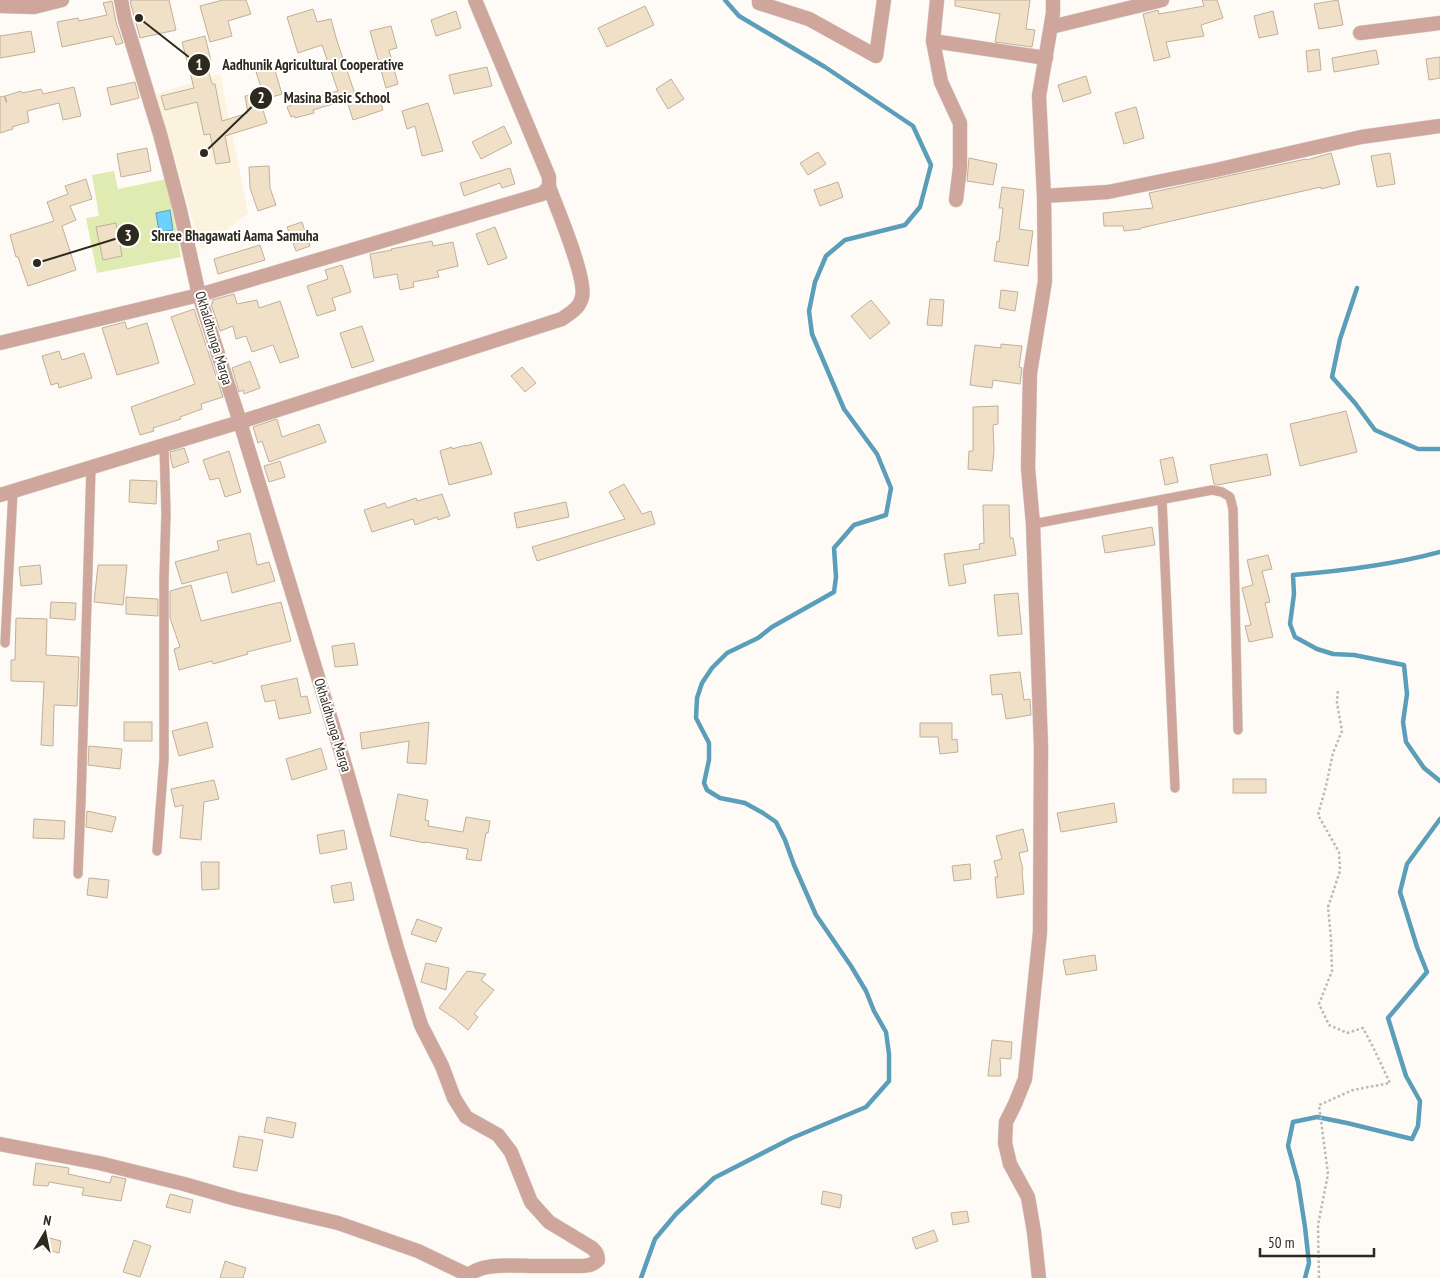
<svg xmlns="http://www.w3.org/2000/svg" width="1440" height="1278" font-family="'PT Sans Narrow',sans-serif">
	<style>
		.built { fill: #fcf3df }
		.green { fill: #dfebb1 }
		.water { fill: #6ed0fc; stroke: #5b9eba }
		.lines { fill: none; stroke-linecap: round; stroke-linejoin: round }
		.stream { stroke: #5b9eba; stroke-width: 4.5 }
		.building { fill: #f0e0c8; stroke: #c0b099 }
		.service-casing { stroke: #d9d5cf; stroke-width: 10 }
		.minor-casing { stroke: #d9d5cf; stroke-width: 15 }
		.tertiary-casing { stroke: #d9d5cf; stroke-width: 15 }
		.path { stroke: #bcb9b2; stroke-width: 2.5; stroke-dasharray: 2.5 2.5; stroke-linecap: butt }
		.service { stroke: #cea69b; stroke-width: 9 }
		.minor { stroke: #cea69b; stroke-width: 14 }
		.tertiary { stroke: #cea69b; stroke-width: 14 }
		.labels { text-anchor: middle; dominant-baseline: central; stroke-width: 4; stroke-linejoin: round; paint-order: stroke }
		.street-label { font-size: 14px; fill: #2e291f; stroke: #fff }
		.leader { fill: none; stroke: #2e291f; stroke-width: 2 }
		.callout-dot { fill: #2e291f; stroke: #fff; stroke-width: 2 }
		.mark-label { font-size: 15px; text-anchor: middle; font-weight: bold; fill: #fff }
		.callout-label { font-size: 15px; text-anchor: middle; font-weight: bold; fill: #2e291f; stroke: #fff; stroke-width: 4; stroke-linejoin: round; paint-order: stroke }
	</style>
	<rect width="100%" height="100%" fill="#fefbf6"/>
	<polygon class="built" points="220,74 248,213 201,250 156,94"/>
	<polygon class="green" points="114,171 118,189 167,179 181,257 97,273 86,218 99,216 92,175"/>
	<polygon class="water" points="170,210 173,230 159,232 156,213"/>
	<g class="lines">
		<g class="stream">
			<polyline points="1357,288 1340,339 1332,377 1355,403 1375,430 1418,449 1440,449"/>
			<path d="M1440,552C1392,565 1343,571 1293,575L1294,594L1290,624L1295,637L1317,649L1333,654L1354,655L1404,665L1407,694L1403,722L1406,742L1424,768L1440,781"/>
			<polyline points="641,1278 655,1239 676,1214 714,1178 792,1138 866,1107 889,1081 889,1054 886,1032 874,1011 866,991 851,966 816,915 794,865 785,840 776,822 763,813 745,803 720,798 707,790 704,783 709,760 709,743 696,718 697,698 702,683 712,668 727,653 758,638 772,627 834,592 836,577 834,548 854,525 886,515 891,488 877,454 844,409 812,334 809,311 815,282 826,256 845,240 905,225 920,207 931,165 913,126 825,67 739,16 725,0"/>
			<polyline points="1305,1278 1309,1263 1305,1227 1298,1182 1288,1146 1293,1122 1317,1117 1347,1123 1412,1139 1418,1126 1420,1101 1406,1076 1388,1018 1427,972 1417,947 1400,892 1407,864 1440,819"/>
		</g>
	</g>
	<g class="building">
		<polygon points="133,0 169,0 176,30 140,38 130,1"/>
		<polygon points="223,0 246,0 251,14 228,21 232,36 210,42 200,6"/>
		<polygon points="955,0 1030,0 1026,29 1035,30 1032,47 995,42 1000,14 955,6"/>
		<polygon points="1202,0 1217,0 1223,18 1201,25 1204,36 1166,42 1170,57 1154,61 1143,14 1158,10 1159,14 1204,6"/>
		<polygon points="1338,0 1343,25 1319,29 1314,4"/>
		<polygon points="112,1 116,22 123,43 116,45 113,36 62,47 57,22 78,18 79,21 107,15 103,3"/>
		<polygon points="645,6 654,25 607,47 598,28"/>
		<polygon points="313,9 317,22 331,19 337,41 356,97 313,110 314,113 295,118 294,116 291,117 287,107 292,105 290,101 310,97 310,99 338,91 322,45 298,53 287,17"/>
		<polygon points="456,11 461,28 436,36 431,20"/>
		<polygon points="1273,11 1278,34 1259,38 1254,16"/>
		<polygon points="391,26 397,48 389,50 398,84 386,88 370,31"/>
		<polygon points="31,31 35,52 0,58 0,36"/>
		<polygon points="205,36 211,61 206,62 212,84 215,84 222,121 248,113 245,96 258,94 267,123 225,136 230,162 216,164 210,134 204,135 197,102 165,110 161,96 194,88 182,42"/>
		<polygon points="1319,49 1321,70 1308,72 1306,51"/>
		<polygon points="1376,50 1379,64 1334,72 1332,58"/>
		<polygon points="1440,57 1440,78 1429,80 1426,59"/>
		<polygon points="274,67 282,94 265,99 256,72"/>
		<polygon points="487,67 492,86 454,94 449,75"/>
		<polygon points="1086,76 1091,93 1063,102 1058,85"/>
		<polygon points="671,79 684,99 668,109 656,89"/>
		<polygon points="135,82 139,98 111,105 107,88"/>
		<polygon points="74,87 81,116 63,120 59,103 27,111 29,122 12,127 13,129 0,133 0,97 4,96 6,102 7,102 5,96 21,91 22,93 41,89 43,94"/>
		<polygon points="378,94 383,110 353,120 348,104"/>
		<polygon points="428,103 443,151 422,156 415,126 407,129 402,111"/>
		<polygon points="1136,107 1144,138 1124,144 1115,113"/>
		<polygon points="504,126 512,143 481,159 472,142"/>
		<polygon points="147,148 151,171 121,177 117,154"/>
		<polygon points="818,152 826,164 808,175 800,163"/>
		<polygon points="1331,153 1340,184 1321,189 1321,187 1141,228 1141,229 1124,231 1123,226 1104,226 1103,213 1153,208 1149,193 1306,159 1306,160"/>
		<polygon points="1390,153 1395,184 1377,187 1371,156"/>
		<polygon points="969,158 997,164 993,185 967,181"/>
		<polygon points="269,166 270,188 276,205 258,211 250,188 249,167"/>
		<polygon points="510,168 515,184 502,188 500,183 464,196 460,183"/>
		<polygon points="86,179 92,199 70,206 76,220 62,226 76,270 28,286 18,257 16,257 10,235 54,221 47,202 68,194 65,186"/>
		<polygon points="838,182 843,197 820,206 814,190"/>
		<polygon points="1002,187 1024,190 1019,229 1033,231 1028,266 994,261 997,241 999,242 1003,208 999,208"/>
		<polygon points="302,222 310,246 296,251 287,227"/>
		<polygon points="116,223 122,256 103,260 96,227"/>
		<polygon points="495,227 507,258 488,265 476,234"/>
		<polygon points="432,241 433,246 453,242 458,266 437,271 439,277 413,282 414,287 400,290 397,274 374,278 370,254 392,250 391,249"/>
		<polygon points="260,245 265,260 218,274 214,259"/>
		<polygon points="342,265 351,292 332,298 336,310 317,316 307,286 328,279 325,270"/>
		<polygon points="1001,290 1018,292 1015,311 999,308"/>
		<polygon points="234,294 237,304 257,300 259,308 280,301 299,357 280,363 273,345 252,352 246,336 236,339 233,326 220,331 211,304 213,303 212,300"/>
		<polygon points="930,299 944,300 942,326 927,325"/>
		<polygon points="871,300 890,323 870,339 851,316"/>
		<polygon points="194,309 223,397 201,404 202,409 180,417 181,419 153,428 154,431 140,435 131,407 195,384 171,317"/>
		<polygon points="125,322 127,329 147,323 159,363 117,375 102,328"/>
		<polygon points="362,326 374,361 352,368 340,333"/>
		<polygon points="1001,344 1022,346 1019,367 1022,368 1020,384 993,380 992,388 970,385 975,345 1001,348"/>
		<polygon points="59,351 62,360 84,353 92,378 59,388 58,383 51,385 42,356"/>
		<polygon points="250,361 260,388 244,394 243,390 239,392 232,368"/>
		<polygon points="522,367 536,383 525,392 511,376"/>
		<polygon points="998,406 998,424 993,425 994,451 992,471 968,469 969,451 973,451 973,407"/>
		<polygon points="1346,411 1357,452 1300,466 1290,424"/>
		<polygon points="277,419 282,437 319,424 326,442 269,462 262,441 258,443 253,427"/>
		<polygon points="481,442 492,474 449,485 440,451 452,447 452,449 466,445 466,446"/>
		<polygon points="184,448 189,462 173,468 171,460 170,452"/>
		<polygon points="229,451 241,492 225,497 219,478 210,480 203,460"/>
		<polygon points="1267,454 1271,475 1217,485 1214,484 1210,465"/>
		<polygon points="1173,457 1178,482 1165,485 1160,460"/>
		<polygon points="280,461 285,477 269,482 264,466"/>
		<polygon points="130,480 157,481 156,504 129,502"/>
		<polygon points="624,484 642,514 651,511 655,524 537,561 532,547 625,519 609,492"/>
		<polygon points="442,494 450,516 438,520 437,517 415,525 413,519 372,532 364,510 385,503 387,508 416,498 417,501"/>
		<polygon points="566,502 569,517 517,528 514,513"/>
		<polygon points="983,505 1009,505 1010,538 1013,538 1016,555 963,565 966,583 949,586 944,554 980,549 979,544 984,543"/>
		<polygon points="1152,527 1155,545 1105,553 1102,536"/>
		<polygon points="250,533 257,565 269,562 275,581 232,593 227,572 182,584 175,562 219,550 217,541"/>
		<polygon points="1268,555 1272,569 1262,571 1270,602 1265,603 1273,637 1249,642 1245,626 1251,625 1242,588 1253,585 1247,560"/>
		<polygon points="40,565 42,584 21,586 19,567"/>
		<polygon points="98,565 127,565 123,605 94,602"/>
		<polygon points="191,585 201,621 281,602 291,641 247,652 248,654 213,664 212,661 179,670 174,649 180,647 170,618 170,591"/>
		<polygon points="1018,593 1022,634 998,636 994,595"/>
		<polygon points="126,597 158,599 158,616 126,614"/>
		<polygon points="51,602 76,603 75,620 50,618"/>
		<polygon points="16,618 47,619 46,655 79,657 77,706 54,705 53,746 41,745 44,682 11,681 11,660 15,660"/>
		<polygon points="354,643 358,665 335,667 332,646"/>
		<polygon points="1020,672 1024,700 1030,699 1031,715 1006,719 1002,694 992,695 990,675"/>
		<polygon points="297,678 301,697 307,696 311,713 279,719 275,700 265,702 261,686"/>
		<rect x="124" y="722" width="28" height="19"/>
		<polygon points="207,722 213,747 179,756 172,731"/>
		<polygon points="429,722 426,764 407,763 409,741 362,749 360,733"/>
		<polygon points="920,723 952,723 952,740 957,739 958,752 940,754 938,737 920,737"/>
		<polygon points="89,746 122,749 120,769 88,765"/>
		<polygon points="321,748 327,769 292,780 286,759"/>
		<rect x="1233" y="779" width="33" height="14"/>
		<polygon points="214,780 219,799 204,802 201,840 180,838 183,805 175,807 171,789"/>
		<polygon points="398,794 428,800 425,820 429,821 428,826 463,832 466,817 490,821 488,833 486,833 481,861 466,859 468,849 425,842 425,843 390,836"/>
		<polygon points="1114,803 1117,822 1061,832 1057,813"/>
		<polygon points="87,811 116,817 112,832 86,827"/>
		<polygon points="34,819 65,821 64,839 33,838"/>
		<polygon points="1023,829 1028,851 1019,853 1023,870 1022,871 1024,894 997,898 995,877 998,877 994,861 1002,859 996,836"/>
		<polygon points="344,830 347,849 320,854 317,835"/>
		<polygon points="201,862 219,862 219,889 202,890"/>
		<polygon points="970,864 971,879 954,881 952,866"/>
		<polygon points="89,878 109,880 107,898 87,895"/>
		<polygon points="351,882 354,900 334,903 331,886"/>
		<polygon points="417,919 442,928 436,942 411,934"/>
		<polygon points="1095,955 1097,970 1066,975 1063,960"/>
		<polygon points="426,963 449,968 446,990 421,982"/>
		<polygon points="467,971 486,974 481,980 494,990 474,1014 478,1017 468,1030 455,1019 439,1008"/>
		<polygon points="992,1040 1012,1042 1011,1059 1000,1058 1001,1076 988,1076"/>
		<polygon points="267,1117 296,1123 293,1138 264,1132"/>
		<polygon points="239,1136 263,1140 257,1171 233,1167"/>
		<polygon points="36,1163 69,1168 68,1174 110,1183 112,1176 126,1179 121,1201 82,1195 84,1188 49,1182 48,1186 33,1185"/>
		<polygon points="823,1191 842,1195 840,1208 821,1204"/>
		<polygon points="170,1194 193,1200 190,1213 166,1207"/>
		<polygon points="967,1211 969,1222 953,1225 951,1213"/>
		<polygon points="934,1230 938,1241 916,1249 912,1238"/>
		<polygon points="46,1237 61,1241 59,1253 43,1249"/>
		<polygon points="134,1240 151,1246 140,1277 123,1272"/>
		<polygon points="225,1261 246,1268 243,1278 220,1278"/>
	</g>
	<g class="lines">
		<defs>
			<g id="service">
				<polyline points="1162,500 1175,788"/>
				<polyline points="1033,524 1212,490 1222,492 1230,497 1233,509 1238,730"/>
				<polyline points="5,643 13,491"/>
				<polyline points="157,851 164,759 164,579 166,513 164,445"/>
				<polyline points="78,874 81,800 91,468"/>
			</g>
			<g id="minor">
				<path d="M121,0L125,20L160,134L180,210L199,295L240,422L347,772L397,948L421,1025L442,1066L454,1098L466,1117L498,1135L511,1152L531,1202L549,1222L592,1248C596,1252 598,1254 598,1260C591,1267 582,1266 572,1266C561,1266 549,1266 537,1266C518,1266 479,1261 466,1278"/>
				<polyline points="759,0 759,3 809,19 876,56 884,0"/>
				<polyline points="937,0 933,41 941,82 960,123 960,167 956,200"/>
				<polyline points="1051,27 1162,0"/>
				<polyline points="1360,33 1440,23"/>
				<polyline points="933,41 1046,58"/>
				<polyline points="1044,196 1108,192 1216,170 1361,137 1440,126"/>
				<polyline points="0,343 199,295 542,194 549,187 549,177 475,0"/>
				<path d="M0,495L240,422L562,319C570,313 580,308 582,297C587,279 557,208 549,187"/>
				<polyline points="0,1144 99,1163 184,1184 236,1199 338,1223 418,1251 468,1275"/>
				<polyline points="1039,1278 1034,1232 1028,1197 1010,1164 1005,1143 1006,1122 1015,1104 1025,1079 1040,932 1041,747 1033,524 1028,468 1030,373 1045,281 1044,196 1039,96 1053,13 1053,0"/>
			</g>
			<polyline id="tertiary" points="0,6 34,7 62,0"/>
		</defs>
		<use href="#service" class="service-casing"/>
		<use href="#minor" class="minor-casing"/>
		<use href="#tertiary" class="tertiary-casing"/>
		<polyline class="path" points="1319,1278 1318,1225 1328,1174 1319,1105 1353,1090 1390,1083 1373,1047 1363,1028 1347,1033 1329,1025 1319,1004 1332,971 1331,939 1328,907 1340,871 1339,852 1318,815 1326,786 1333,753 1342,731 1337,703 1338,689"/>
		<use href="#service" class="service"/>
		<use href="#minor" class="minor"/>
		<use href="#tertiary" class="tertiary"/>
	</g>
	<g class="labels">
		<g class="street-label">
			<text transform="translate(214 338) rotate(73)">Okhaldhunga Marga</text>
			<text transform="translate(333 725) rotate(73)">Okhaldhunga Marga</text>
		</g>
	</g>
	<path class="leader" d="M139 18L199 65M204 153L261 98M37 263L128 235"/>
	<g class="callout-dot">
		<circle cx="139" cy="18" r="5"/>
		<circle cx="204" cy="153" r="5"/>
		<circle cx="37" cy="263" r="5"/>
		<circle cx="199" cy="65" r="12"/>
		<circle cx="261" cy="98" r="12"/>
		<circle cx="128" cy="235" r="12"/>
	</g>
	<g class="mark-label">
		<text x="199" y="70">1</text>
		<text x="261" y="103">2</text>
		<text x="128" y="241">3</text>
	</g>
	<g class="callout-label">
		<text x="313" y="70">Aadhunik Agricultural Cooperative</text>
		<text x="337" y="103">Masina Basic School</text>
		<text x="235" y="241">Shree Bhagawati Aama Samuha</text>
	</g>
	<g transform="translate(45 1233) rotate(10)" stroke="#ffffff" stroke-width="4" paint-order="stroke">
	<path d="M0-4L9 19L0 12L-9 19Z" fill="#2e291f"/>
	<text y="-8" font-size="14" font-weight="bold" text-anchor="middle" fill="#2e291f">N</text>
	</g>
	<path d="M1260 1248v8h114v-8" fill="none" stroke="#2e291f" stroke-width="2.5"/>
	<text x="1268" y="1248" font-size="15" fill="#2e291f" stroke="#ffffff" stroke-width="4" paint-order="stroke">50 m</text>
</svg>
